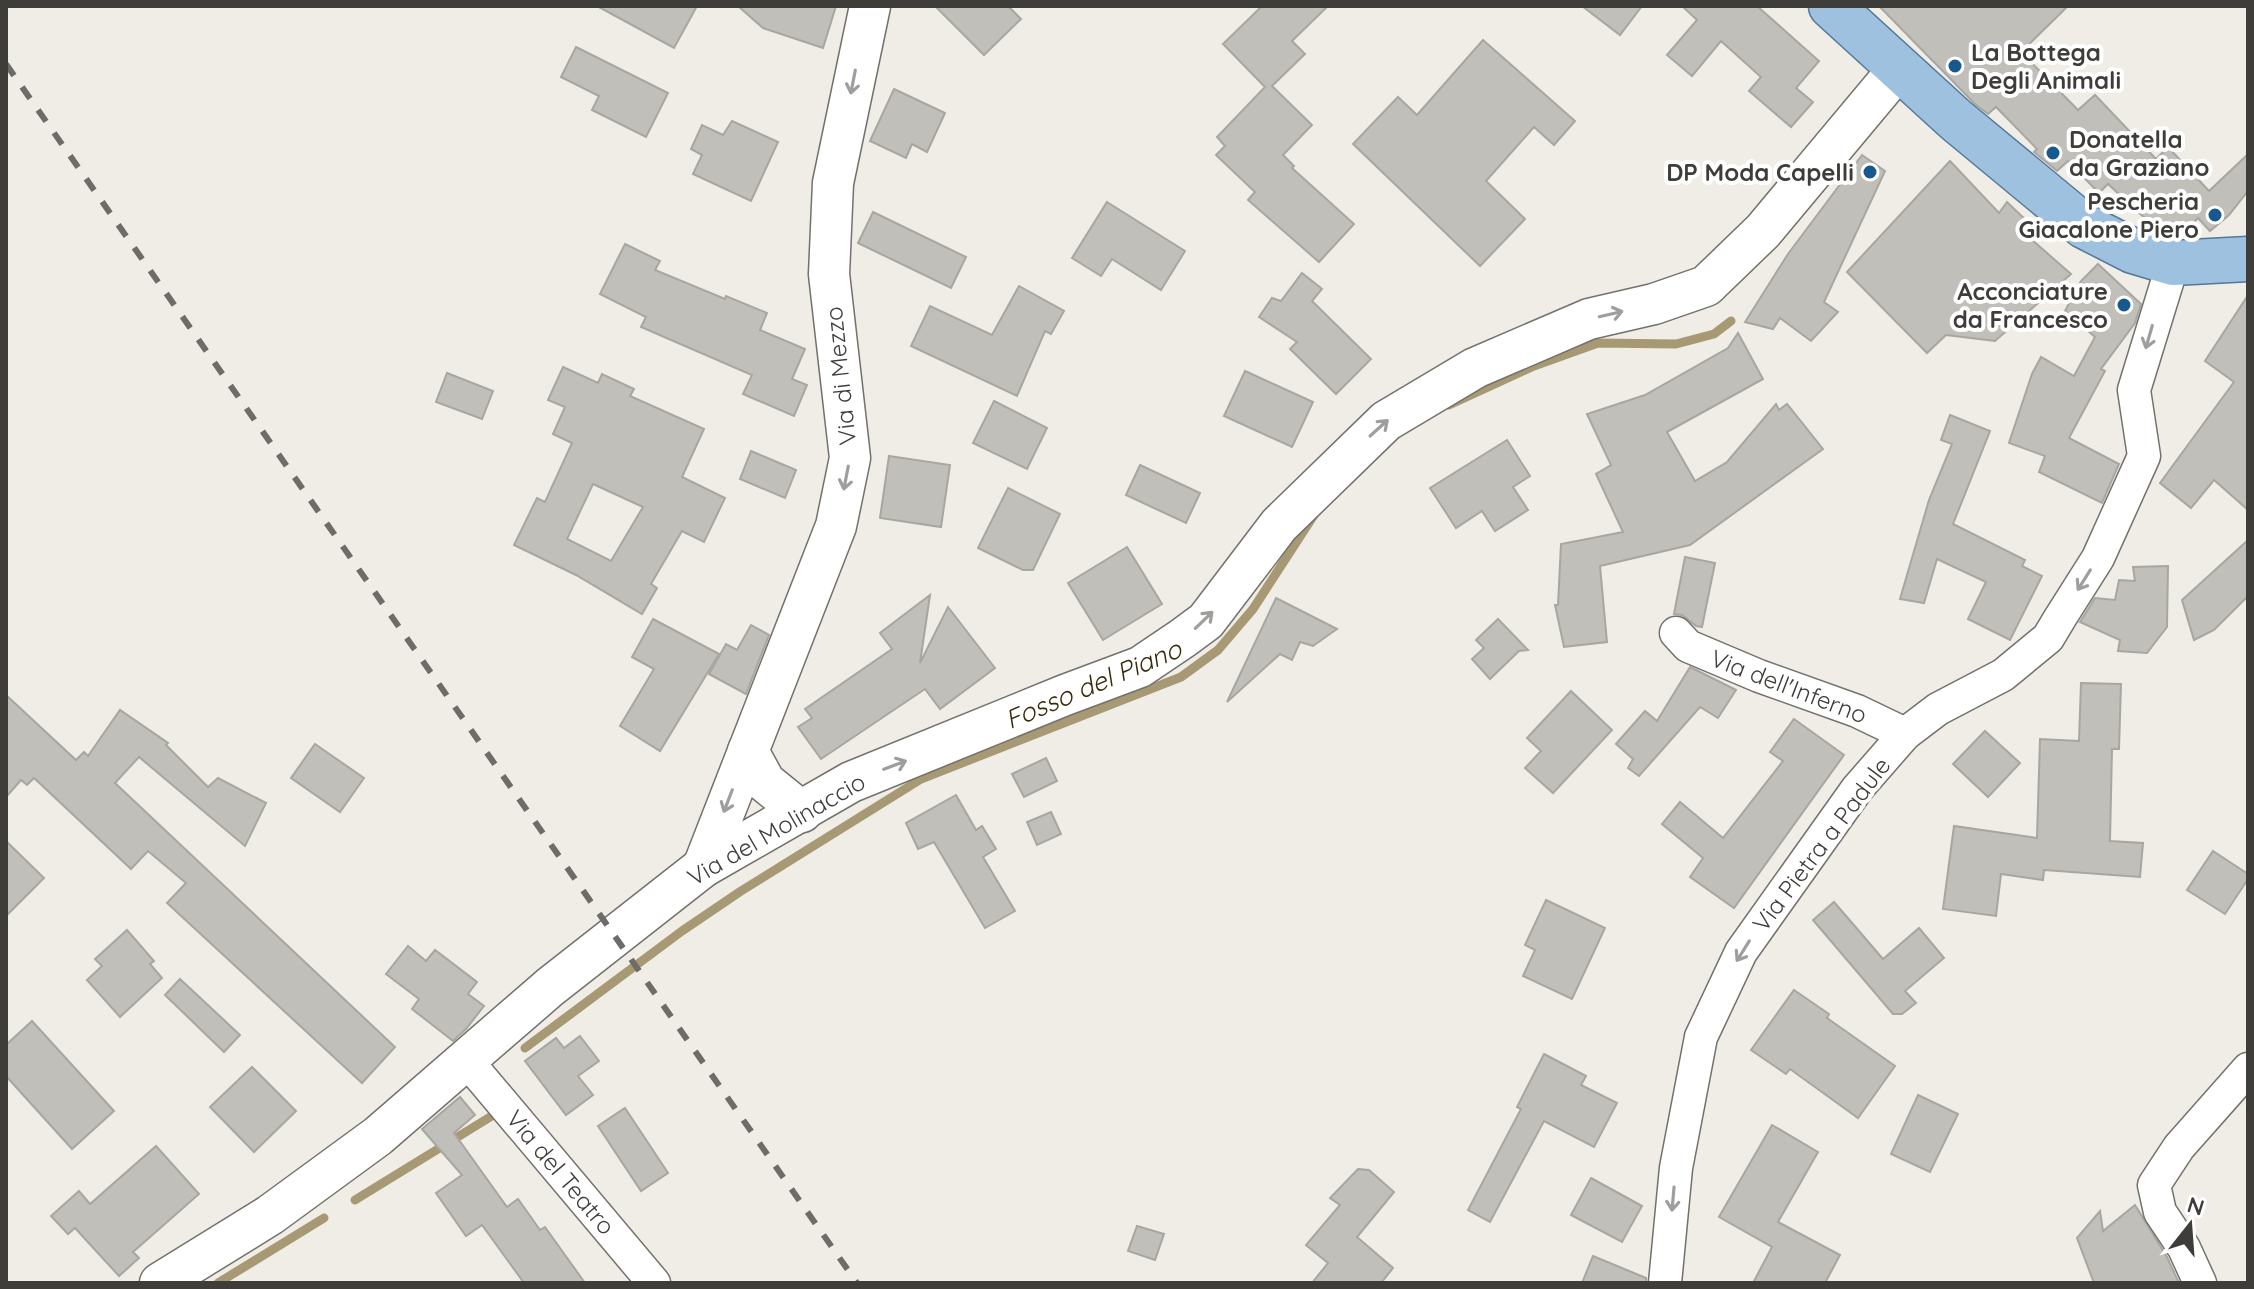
<svg xmlns="http://www.w3.org/2000/svg" width="2254" height="1289" font-family="Quicksand,sans-serif">
	<style>
		.lines { fill: none; stroke-linecap: round; stroke-linejoin: round }
		.stream { stroke: #a79974; stroke-width: 9 }
		.building { fill: #c1bfb9; stroke: #a8a6a0; stroke-width: 2; fill-rule: evenodd }
		.minor-casing { stroke: #73716c; stroke-width: 35 }
		.tertiary-casing { stroke: #73716c; stroke-width: 43 }
		.primary-casing { stroke: #537899; stroke-width: 47 }
		.minor { stroke: #fff; stroke-width: 32 }
		.tertiary { stroke: #fff; stroke-width: 40 }
		.primary { stroke: #9fc1e0; stroke-width: 44 }
		.rail { stroke: #6d6c68; stroke-width: 6; stroke-dasharray: 14 14; stroke-linecap: butt }
		.oneway { stroke: #9e9e9c }
		.poi-dot { fill: #17598f; stroke: #fff; stroke-width: 3 }
		.labels { text-anchor: middle; dominant-baseline: central; stroke-width: 8; stroke-linejoin: round; paint-order: stroke }
		.poi-label { font-size: 24px; font-weight: bold; fill: #3e3d3a; stroke: #fff; text-anchor: end }
		.street-label { font-size: 24px; fill: #3e3d3a; stroke: #fff }
		.water-label { font-size: 26px; font-style: italic; fill: #362a0a; stroke: #fff }
	</style>
	<rect width="100%" height="100%" fill="#efede6"/>
	<g class="lines">
		<g class="stream">
			<polyline points="1449,405 1534,366 1598,343 1676,344 1714,334 1731,321"/>
			<polyline points="525,1048 682,931 741,891 921,779 1181,677 1218,650 1253,609 1314,515"/>
			<polyline points="355,1200 495,1114"/>
			<polyline points="218,1283 324,1218"/>
		</g>
	</g>
	<g class="building">
		<polygon points="597,6 697,6 674,48"/>
		<polygon points="738,6 836,6 823,48 763,28"/>
		<polygon points="935,6 1008,6 1021,19 984,55"/>
		<polygon points="1262,6 1328,6 1292,41 1305,54 1272,86 1312,125 1283,155 1294,166 1292,168 1354,224 1319,262 1248,200 1255,192 1216,155 1225,146 1217,137 1265,87 1223,44"/>
		<polygon points="1582,6 1642,6 1620,35"/>
		<polygon points="1682,6 1757,6 1819,61 1796,88 1813,102 1791,127 1749,91 1761,77 1721,41 1692,76 1667,55 1697,20"/>
		<polygon points="1879,6 2068,6 2021,52 2078,110 2095,95 2156,159 2168,147 2209,191 2248,154 2248,191 2229,215 2210,231 2198,218 2180,238 2162,234 2108,184 2099,193 2068,161 2057,171 2034,152 2037,149 1996,107 1988,114 1975,104"/>
		<polygon points="1483,40 1575,121 1554,145 1534,127 1486,181 1525,219 1480,266 1353,144 1398,97 1417,115"/>
		<polygon points="576,47 668,93 646,137 592,110 599,96 561,77"/>
		<polygon points="894,89 945,113 927,152 912,144 906,158 870,141"/>
		<polygon points="732,121 778,142 751,201 693,174 702,155 691,149 702,125 723,135"/>
		<polygon points="1862,155 1885,171 1824,302 1838,312 1811,341 1780,318 1773,329 1745,322 1788,254"/>
		<polygon points="1950,161 1999,213 2007,202 2031,225 2023,232 2071,274 1995,341 1946,335 1927,353 1847,272"/>
		<polygon points="1107,202 1185,251 1161,290 1112,259 1101,276 1072,258"/>
		<polygon points="873,212 966,257 951,288 858,243"/>
		<polygon points="625,244 660,261 655,270 725,299 726,296 767,313 760,330 805,349 792,379 807,385 794,416 743,394 752,375 641,327 646,317 600,294"/>
		<polygon points="2098,264 2141,304 2135,323 2101,369 2105,371 2069,438 2119,464 2102,503 2039,472 2045,456 2009,443 2032,374 2041,357 2074,376 2095,337 2065,311 2081,281"/>
		<polygon points="1302,273 1322,289 1312,301 1371,359 1336,394 1290,349 1297,342 1259,317 1272,298 1281,301"/>
		<polygon points="1019,286 1064,311 1051,334 1045,331 1017,396 911,346 930,306 992,335"/>
		<polygon points="2248,295 2248,510 2214,480 2191,508 2160,483 2234,382 2205,361"/>
		<polygon points="1738,333 1763,379 1667,432 1695,481 1727,462 1776,404 1779,410 1787,404 1823,449 1690,545 1600,566 1607,642 1564,647 1555,605 1558,605 1561,544 1623,532 1596,474 1611,465 1587,414 1645,395 1728,348"/>
		<path d="M563,367L598,383L602,374L634,389L630,396L704,429L682,477L725,498L704,542L682,531L651,584L657,588L642,614L576,575L514,545L537,498L545,502L572,443L553,434L565,407L548,400ZM593,484L643,507L611,561L567,539Z"/>
		<polygon points="1245,371 1313,402 1292,447 1224,416"/>
		<polygon points="447,373 493,391 482,419 436,402"/>
		<polygon points="994,401 1047,428 1027,469 973,443"/>
		<polygon points="1950,415 1990,431 1953,524 2025,560 2022,566 2042,576 2010,640 1968,619 1986,582 1937,559 1924,603 1900,599 1929,500 1952,444 1941,440"/>
		<polygon points="1507,440 1530,476 1513,487 1528,510 1495,531 1482,511 1456,528 1430,488"/>
		<polygon points="751,451 796,470 785,498 740,479"/>
		<polygon points="889,456 950,465 941,527 880,518"/>
		<polygon points="1140,465 1200,493 1186,523 1126,495"/>
		<polygon points="1008,488 1060,514 1033,570 1023,570 978,548"/>
		<polygon points="2248,540 2248,596 2214,630 2194,640 2182,600"/>
		<polygon points="1127,547 1162,604 1103,640 1068,583"/>
		<polygon points="1685,557 1715,563 1702,627 1696,626 1682,615 1674,614"/>
		<polygon points="2168,566 2167,627 2147,653 2118,651 2120,640 2080,622 2095,598 2115,600 2119,580 2135,581 2133,567"/>
		<polygon points="930,595 920,663 948,607 995,668 940,709 925,689 821,759 798,727 812,718 805,709 892,649 880,633"/>
		<polygon points="1276,598 1337,629 1313,646 1300,642 1292,660 1280,654 1227,702"/>
		<polygon points="653,619 719,654 660,751 620,726 654,669 632,657"/>
		<polygon points="1498,619 1528,650 1519,651 1490,679 1472,659 1484,648 1476,640"/>
		<polygon points="751,625 769,635 746,694 709,674 726,644 737,650"/>
		<polygon points="1690,667 1736,690 1718,718 1700,707 1639,776 1628,768 1633,759 1616,744 1645,711 1657,721"/>
		<polygon points="2081,683 2121,684 2119,749 2112,749 2110,841 2143,843 2140,877 2044,870 2043,880 2001,874 1996,916 1943,909 1954,826 2037,838 2040,739 2079,741"/>
		<polygon points="1571,691 1612,730 1553,793 1525,768 1541,751 1527,738"/>
		<polygon points="6,695 76,760 84,752 88,756 120,710 168,743 166,745 208,787 218,778 266,803 245,846 139,757 115,783 395,1047 362,1083 167,903 186,883 148,851 131,869 34,778 27,785 21,780 6,797"/>
		<polygon points="1794,719 1844,755 1734,908 1690,877 1703,858 1662,824 1680,802 1723,838 1783,761 1770,752"/>
		<polygon points="1985,731 2020,763 1988,797 1953,764"/>
		<polygon points="315,744 364,778 340,812 291,778"/>
		<polygon points="1046,758 1057,781 1024,797 1012,774"/>
		<polygon points="956,795 976,830 982,826 996,849 983,857 1015,911 985,928 934,842 918,849 906,823"/>
		<polygon points="1051,812 1061,834 1037,845 1027,822"/>
		<polygon points="6,841 44,878 6,916"/>
		<polygon points="2213,851 2248,874 2248,879 2225,914 2187,890"/>
		<polygon points="1546,900 1605,928 1572,999 1523,976 1535,950 1525,945"/>
		<polygon points="1834,902 1883,959 1919,928 1944,958 1905,991 1916,1003 1902,1014 1893,1014 1813,920"/>
		<polygon points="127,930 154,961 150,964 162,978 120,1017 87,980 102,966 95,959"/>
		<polygon points="408,946 426,961 435,950 477,982 468,994 484,1006 466,1029 453,1041 412,1009 419,999 386,974"/>
		<polygon points="180,979 240,1035 224,1052 165,995"/>
		<polygon points="1794,990 1829,1014 1827,1018 1895,1066 1858,1118 1790,1069 1786,1074 1751,1050"/>
		<polygon points="32,1021 114,1111 72,1149 6,1076 6,1045"/>
		<polygon points="580,1036 599,1061 578,1076 593,1095 566,1115 525,1061 556,1038 564,1048"/>
		<polygon points="1544,1054 1586,1076 1581,1085 1617,1103 1594,1147 1544,1121 1490,1222 1468,1210 1521,1109 1517,1107"/>
		<polygon points="252,1067 296,1111 254,1152 210,1107"/>
		<polygon points="1918,1095 1958,1114 1930,1172 1891,1154"/>
		<polygon points="460,1097 475,1115 454,1133 507,1207 518,1199 540,1230 545,1227 585,1283 524,1283 482,1225 466,1236 436,1193 462,1175 422,1129"/>
		<polygon points="625,1108 668,1173 641,1191 598,1126"/>
		<polygon points="1772,1125 1818,1152 1778,1222 1840,1255 1825,1283 1753,1283 1772,1247 1719,1217"/>
		<polygon points="156,1146 199,1194 133,1252 139,1258 119,1276 75,1228 68,1234 51,1216 79,1191 90,1204"/>
		<polygon points="1358,1169 1369,1170 1394,1192 1357,1237 1393,1268 1381,1283 1312,1283 1328,1263 1306,1245 1340,1205 1330,1198"/>
		<polygon points="1591,1178 1642,1206 1622,1242 1571,1215"/>
		<polygon points="2135,1205 2167,1257 2179,1283 2094,1283 2077,1238 2100,1211 2103,1231"/>
		<polygon points="1137,1226 1164,1234 1155,1260 1128,1251"/>
		<polygon points="1593,1256 1646,1278 1646,1283 1582,1283"/>
	</g>
	<g class="lines">
		<defs>
			<g id="minor">
				<polyline points="1676,633 1688,646 1759,676 1857,711 1905,734"/>
				<polyline points="467,1061 654,1283"/>
				<polyline points="1665,1283 1676,1168 1701,1037 1741,952 1857,789 1905,734 1938,709 2003,675 2048,638 2060,618 2098,558 2144,456 2134,390 2173,263"/>
				<polyline points="2200,1283 2184,1248 2160,1212 2154,1185 2179,1147 2248,1069"/>
			</g>
			<g id="tertiary">
				<polyline points="748,751 765,782 802,812"/>
				<polyline points="703,867 836,526 850,458 829,274 833,183 870,6"/>
				<polyline points="160,1283 270,1215 378,1136 550,987 703,867 851,782 1065,695 1140,667 1183,638 1206,621 1279,525 1386,421 1475,368 1589,319 1654,304 1706,286 1763,231 1900,67"/>
			</g>
			<polyline id="primary" points="1831,6 1956,120 2084,226 2133,251 2173,263 2248,259"/>
		</defs>
		<use href="#minor" class="minor-casing"/>
		<use href="#tertiary" class="tertiary-casing"/>
		<use href="#primary" class="primary-casing"/>
		<use href="#minor" class="minor"/>
		<use href="#tertiary" class="tertiary"/>
		<use href="#primary" class="primary"/>
		<polyline class="rail" points="6,64 857,1283"/>
	</g>
	<defs><path id="oneway-shaft" d="M-6 0H5M1.5-3L5.5 0L1.5 3" fill="none" stroke-width="1.6" stroke-linecap="round" stroke-linejoin="round" transform="scale(2)"/></defs>
	<g class="oneway">
		<use href="#oneway-shaft" transform="translate(853 82) rotate(101)"/>
		<use href="#oneway-shaft" transform="translate(1611 314) rotate(-13)"/>
		<use href="#oneway-shaft" transform="translate(2149 337) rotate(106)"/>
		<use href="#oneway-shaft" transform="translate(1379 428) rotate(-42)"/>
		<use href="#oneway-shaft" transform="translate(846 478) rotate(101)"/>
		<use href="#oneway-shaft" transform="translate(2084 580) rotate(122)"/>
		<use href="#oneway-shaft" transform="translate(1204 620) rotate(-44)"/>
		<use href="#oneway-shaft" transform="translate(895 765) rotate(-21)"/>
		<use href="#oneway-shaft" transform="translate(728 801) rotate(111)"/>
		<use href="#oneway-shaft" transform="translate(1743 951) rotate(122)"/>
		<use href="#oneway-shaft" transform="translate(1673 1199) rotate(95)"/>
	</g>
	<g class="poi-dot">
		<circle cx="1955" cy="66" r="8"/>
		<circle cx="2053" cy="153" r="8"/>
		<circle cx="1870" cy="172" r="8"/>
		<circle cx="2215" cy="215" r="8"/>
		<circle cx="2124" cy="305" r="8"/>
	</g>
	<g class="labels">
		<g class="poi-label">
			<text x="1971" y="52" text-anchor="start">La Bottega<tspan x="1971" dy="28">Degli Animali</tspan></text>
			<text x="2069" y="139" text-anchor="start">Donatella<tspan x="2069" dy="28">da Graziano</tspan></text>
			<text x="1854" y="172">DP Moda Capelli</text>
			<text x="2199" y="201">Pescheria<tspan x="2199" dy="28">Giacalone Piero</tspan></text>
			<text x="2108" y="291">Acconciature<tspan x="2108" dy="28">da Francesco</tspan></text>
		</g>
		<g class="street-label">
			<text transform="translate(840 376) rotate(-96)">Via di Mezzo</text>
			<text transform="translate(1789 686) rotate(21)">Via dell'Inferno</text>
			<text transform="translate(776 829) rotate(-30)">Via del Molinaccio</text>
			<text transform="translate(1821 844) rotate(-53)">Via Pietra a Padule</text>
			<text transform="translate(561 1172) rotate(50)">Via del Teatro</text>
		</g>
		<g class="water-label">
			<text transform="translate(1093 684) rotate(-23)">Fosso del Piano</text>
		</g>
	</g>
	<rect width="2254" height="1289" fill="none" stroke="#3e3d3a" stroke-width="16"/>
	<g transform="translate(2190 1225) rotate(17)" stroke="#ffffff" stroke-width="6" paint-order="stroke">
	<path d="M0-6L14 30L0 20L-14 30Z" fill="#3e3d3a"/>
	<text y="-12" font-size="22" font-weight="bold" text-anchor="middle" fill="#3e3d3a">N</text>
	</g>
</svg>
